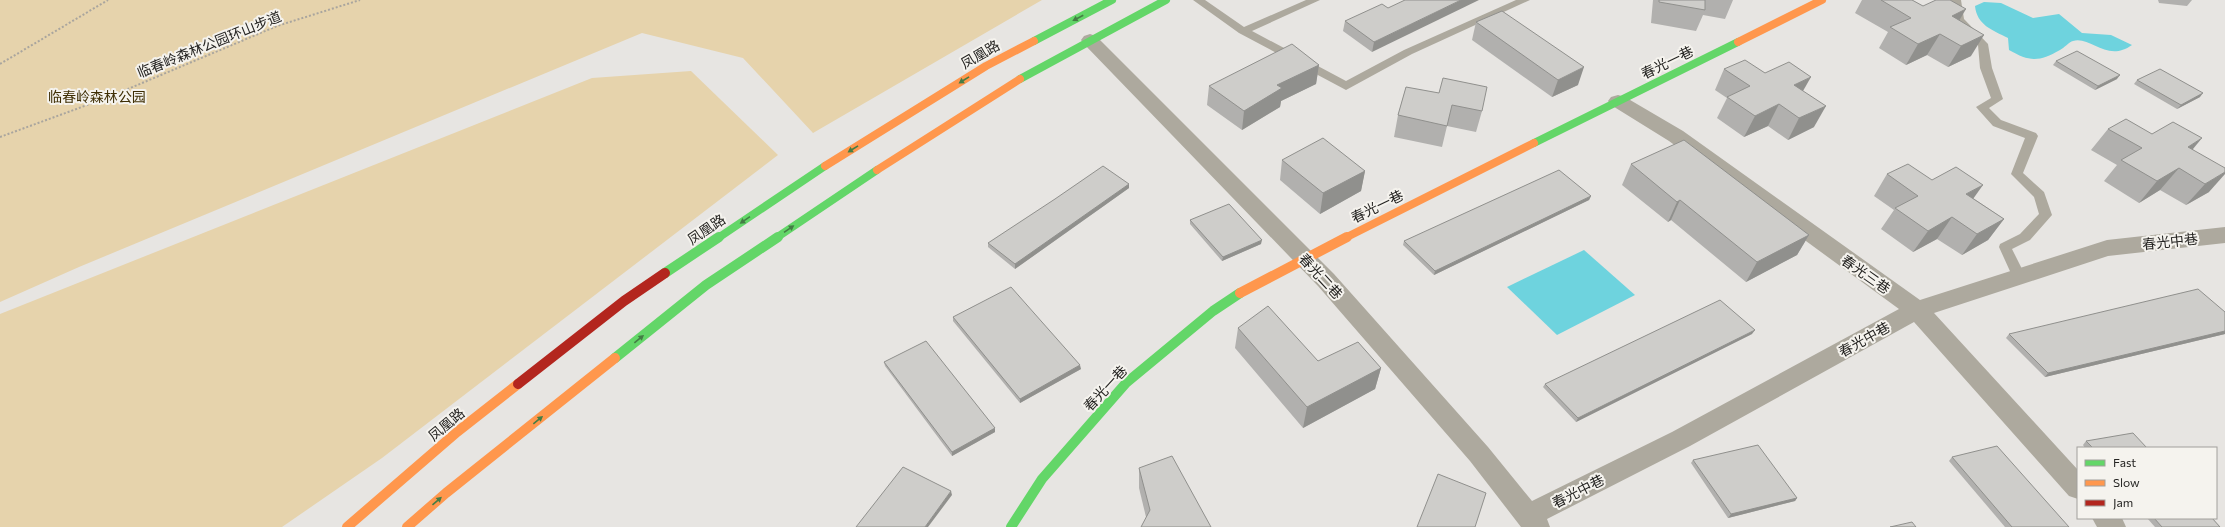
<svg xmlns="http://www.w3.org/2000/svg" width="2225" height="527" font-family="Commissioner,'Noto Sans SC',sans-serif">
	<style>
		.green { fill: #e6d3ac }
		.water { fill: #6ed3de }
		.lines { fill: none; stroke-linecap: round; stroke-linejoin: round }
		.path { stroke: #a9a59e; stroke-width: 2; stroke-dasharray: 2 2; stroke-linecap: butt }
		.lane { fill: #ada99e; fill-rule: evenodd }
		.street { fill: #ada99e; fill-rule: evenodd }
		.fast-far1 { stroke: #63d668; stroke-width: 8 }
		.fast { stroke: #63d668; stroke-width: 10 }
		.slow-far1 { stroke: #ff974d; stroke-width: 8 }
		.slow { stroke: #ff974d; stroke-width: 10 }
		.jam { stroke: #b3261e; stroke-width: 10 }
		.wall { fill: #b1b0ae }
		.shaded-wall { fill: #90908d }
		.building { fill: #cecdca; stroke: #90908d }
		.oneway { fill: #447d45 }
		.labels { text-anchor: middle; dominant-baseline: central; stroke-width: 4; stroke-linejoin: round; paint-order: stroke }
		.street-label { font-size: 14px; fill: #252422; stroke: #f5f3ee }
		.park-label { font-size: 14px; fill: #3f2f05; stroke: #f5f3ee }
	</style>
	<rect width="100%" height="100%" fill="#e7e5e2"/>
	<g class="green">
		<path d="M0,0H1042L813,133L743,58L642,33L79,267L0,302Z"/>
		<path d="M691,71L778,155L382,458L282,527H0V314L592,78Z"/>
	</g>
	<g class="water">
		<path d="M1984,2L2001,3L2033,18L2059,14L2082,33L2111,35L2132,45C2107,63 2091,36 2073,41C2069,42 2064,48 2060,50C2039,62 2030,62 2009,50L2008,38C1992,30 1977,25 1975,6Z"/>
		<path d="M1584,250L1635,295L1557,335L1507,287Z"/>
	</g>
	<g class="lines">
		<g class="path">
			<path d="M0,64L108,0"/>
			<path d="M0,137L109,97L277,26L360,0"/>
		</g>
		<g class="lane">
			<path d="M1193,0H1205L1244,27L1306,0H1320L1252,31L1346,81L1404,50L1516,0H1530L1412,54L1346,90L1239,33Z"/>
			<path d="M1951,0H1961L1964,19L1988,44L1992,68L2003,99L1989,108L2001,120L2036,133L2038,136L2023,173L2044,192L2052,215L2030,240L2012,249L2026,277L2024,280H2014L1999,247L2000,244L2020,234L2039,214L2034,197L2011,174L2025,138L1993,126L1976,107L1991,98L1980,68L1978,45L1954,20Z"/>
		</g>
		<g class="street">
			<path d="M1090,34L1096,36L1334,274L1488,447L1532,501L1672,432L1899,309L1669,141L1611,105L1608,101L1611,97L1618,95L1625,97L1683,131L1920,300L2107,240L2225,227V243L2108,256L1934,313L2078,470V499L2069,496L1914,322L1690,446L1547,519L1550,527H1521L1470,461L1318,286L1084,44L1081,40L1084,36Z"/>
			<path d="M2092,518H2122L2126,527H2097Z"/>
		</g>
		<g class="fast-far1">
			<path d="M1034,41L1112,0"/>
			<path d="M1020,79L1166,0"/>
			<path d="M1534,143L1738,42"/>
			<path d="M718,238L825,166"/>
			<path d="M776,238L877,170"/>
		</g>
		<g class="fast">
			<path d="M665,273L719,237"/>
			<path d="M615,358L706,285L778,237"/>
			<path d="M1011,527L1042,479L1126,383L1213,311L1240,293"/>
		</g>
		<g class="slow-far1">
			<path d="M1738,42L1822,0"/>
			<path d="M825,166L986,66L1034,41"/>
			<path d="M877,170L1020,79"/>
			<path d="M1345,238L1534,143"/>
		</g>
		<g class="slow">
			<path d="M1240,293L1347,237"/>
			<path d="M347,527L457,432L518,384"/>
			<path d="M407,527L446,493L615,358"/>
		</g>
		<path class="jam" d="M518,384L624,301L665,273"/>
	</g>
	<g class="wall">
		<path d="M1653,0H1733L1725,19L1703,15L1696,31L1651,23Z"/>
		<path d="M1862,0H1912L1923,6L1959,21L1971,56L1948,67L1927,55L1906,65L1879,48L1888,32L1855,13Z"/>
		<path d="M2158,0H2192L2187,6L2159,3Z"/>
		<path d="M1388,8L1372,52L1343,31L1345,21Z"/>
		<path d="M1476,22L1578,85L1552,97L1472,40Z"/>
		<path d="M2056,61L2117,79L2095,90L2053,65Z"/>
		<path d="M1319,65L1316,84L1281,101L1280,107L1242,130L1207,105L1209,86Z"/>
		<path d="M1724,69L1765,73L1803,91L1814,127L1788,140L1768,126L1744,137L1717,118L1727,98L1715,90Z"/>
		<path d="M2137,80L2200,97L2177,109L2134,84Z"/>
		<path d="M1406,87L1482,111L1476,132L1447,126L1442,147L1394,137L1398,115Z"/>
		<path d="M2108,129L2152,134L2193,149L2209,192L2186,205L2160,190L2139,203L2104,181L2117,165L2091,150Z"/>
		<path d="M1282,160L1365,171L1361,191L1320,214L1280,180Z"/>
		<path d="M1631,164L1809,235L1797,255L1746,282L1671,220L1668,222L1622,185Z"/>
		<path d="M1887,174L1932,180L1973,198L2004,219L1988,240L1962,255L1937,239L1913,252L1881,229L1894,210L1874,196Z"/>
		<path d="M1129,184V188L1015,269L988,247V243Z"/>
		<path d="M1591,196L1589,200L1434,275L1403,245L1404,241Z"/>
		<path d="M1190,220L1261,244L1222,261L1190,224Z"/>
		<path d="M2225,312V334L2045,377L2006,338L2009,334Z"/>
		<path d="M953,317L1081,369L1020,403L953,321Z"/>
		<path d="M1238,328L1318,361L1381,368L1375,389L1303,428L1235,348Z"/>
		<path d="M1752,334L1576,422L1543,387L1545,384Z"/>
		<path d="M884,362L995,432L952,456L885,366Z"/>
		<path d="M2086,441L2147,448H2085L2083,445Z"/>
		<path d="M1952,457L2069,527H2005L1949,461Z"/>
		<path d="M1693,460L1797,498L1795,501L1728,518L1691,463Z"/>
		<path d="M1139,468L1211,527L1146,517L1139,488Z"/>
		<path d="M2147,518H2212L2220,527H2155Z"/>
	</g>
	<g class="shaded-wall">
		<path d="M1461,0H1479L1372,52L1374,42Z"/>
		<path d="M1966,9L1953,31L1952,16Z"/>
		<path d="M1940,34L1927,55L1906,65L1918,44Z"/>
		<path d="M1984,35L1971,56L1948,67L1961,46Z"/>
		<path d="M1319,65L1316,84L1281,101L1280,107L1242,130L1244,111L1277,85Z"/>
		<path d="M1584,67L1578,85L1552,97L1558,80Z"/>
		<path d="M2120,75L2117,79L2095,90L2098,86Z"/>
		<path d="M1811,77L1799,98L1794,85Z"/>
		<path d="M2203,93L2200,97L2177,109L2181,105Z"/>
		<path d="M1779,104L1768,126L1744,137L1755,116Z"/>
		<path d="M1826,106L1814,127L1788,140L1799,118Z"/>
		<path d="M2202,138L2184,160L2188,147Z"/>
		<path d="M2179,168L2160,190L2139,203L2157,181Z"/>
		<path d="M1365,171L1361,191L1320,214L1323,193Z"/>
		<path d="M2225,172V174L2209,192L2186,205L2205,184Z"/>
		<path d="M1129,184V188L1015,269V264Z"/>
		<path d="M1983,185L1968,206L1966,194Z"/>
		<path d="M1591,196L1589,200L1434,275L1435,271Z"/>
		<path d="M1680,200L1671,220L1668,222L1677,202Z"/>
		<path d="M1952,217L1937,239L1913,252L1928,231Z"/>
		<path d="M2004,219L1988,240L1962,255L1977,234Z"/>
		<path d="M1809,235L1797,255L1746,282L1757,262Z"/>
		<path d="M1262,240L1261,244L1222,261L1223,257Z"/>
		<path d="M1755,330L1752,334L1576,422L1578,418Z"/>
		<path d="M2225,331V334L2045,377L2048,373Z"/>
		<path d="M1080,365L1081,369L1020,403V399Z"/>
		<path d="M1381,368L1375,389L1303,428L1307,407Z"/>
		<path d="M995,428V432L952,456V452Z"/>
		<path d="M951,491L952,495L928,527H925Z"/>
		<path d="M1797,498L1795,501L1728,518L1731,514Z"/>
	</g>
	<g class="building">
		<path d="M1405,0H1461L1374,42L1345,21L1382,4L1388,8Z"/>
		<path d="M1659,0H1705V10L1659,2Z"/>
		<path d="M1881,0H1912L1923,6L1936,0H1950L1966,9L1952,16L1984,35L1961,46L1940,34L1918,44L1890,27L1911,18Z"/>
		<path d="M1502,11L1584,67L1558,80L1476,22Z"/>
		<path d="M1292,44L1319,65L1277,85L1282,88L1244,111L1209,86Z"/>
		<path d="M2077,51L2120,75L2098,86L2056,61Z"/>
		<path d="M1745,60L1765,73L1789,62L1811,77L1794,85L1826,106L1799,118L1779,104L1755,116L1727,97L1750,86L1724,69Z"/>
		<path d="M2160,69L2203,93L2181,105L2137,80Z"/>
		<path d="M1443,78L1487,87L1482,111L1452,105L1447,126L1398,115L1406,87L1439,93Z"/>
		<path d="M2126,119L2152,134L2173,122L2202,138L2188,147L2225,168V172L2205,184L2179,168L2157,181L2121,160L2142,148L2108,129Z"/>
		<path d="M1323,138L1365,171L1323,193L1282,160Z"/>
		<path d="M1684,140L1809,235L1757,262L1680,200L1677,202L1631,164Z"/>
		<path d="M1908,164L1932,180L1956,167L1983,185L1966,194L2004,219L1977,234L1952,217L1928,231L1895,208L1918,196L1887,174Z"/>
		<path d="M1103,166L1129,184L1015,264L988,243L1055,199Z"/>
		<path d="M1559,170L1591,196L1435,271L1404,241Z"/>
		<path d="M1229,204L1262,240L1223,257L1190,220Z"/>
		<path d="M1011,287L1080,365L1020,399L953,317Z"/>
		<path d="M2198,289L2225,312V331L2048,373L2009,334Z"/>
		<path d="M1720,300L1755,330L1578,418L1545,384Z"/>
		<path d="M1268,306L1318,361L1358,342L1381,368L1307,407L1238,328Z"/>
		<path d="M926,341L995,428L952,452L884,362Z"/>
		<path d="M2133,433L2147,448H2093L2086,441Z"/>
		<path d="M1758,445L1797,498L1731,514L1693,460Z"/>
		<path d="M1997,446L2069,527H2012L1952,457Z"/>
		<path d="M1172,456L1211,527H1141L1150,510L1139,468Z"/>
		<path d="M903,467L951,491L925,527H856Z"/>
		<path d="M1438,474L1486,493L1475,527H1417Z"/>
		<path d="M2154,518H2212L2220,527H2162Z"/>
		<path d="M1912,522L1916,527H1890Z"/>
	</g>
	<defs><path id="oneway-solid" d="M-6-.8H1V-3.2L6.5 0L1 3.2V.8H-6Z"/></defs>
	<g class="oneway">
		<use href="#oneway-solid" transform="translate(1078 18) rotate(152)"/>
		<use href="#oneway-solid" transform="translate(964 80) rotate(148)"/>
		<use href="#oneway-solid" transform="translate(853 149) rotate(148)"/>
		<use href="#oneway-solid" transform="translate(745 220) rotate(146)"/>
		<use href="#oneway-solid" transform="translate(789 229) rotate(-34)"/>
		<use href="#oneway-solid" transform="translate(639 339) rotate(-39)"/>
		<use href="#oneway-solid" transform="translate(538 420) rotate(-39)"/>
		<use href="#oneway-solid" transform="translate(437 501) rotate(-41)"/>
	</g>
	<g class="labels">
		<g class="street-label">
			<text transform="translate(209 44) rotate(-22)">临春岭森林公园环山步道</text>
			<text transform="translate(980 54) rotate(-30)">凤凰路</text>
			<text transform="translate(1667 62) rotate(-26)">春光一巷</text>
			<text transform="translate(1377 206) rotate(-26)">春光一巷</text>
			<text transform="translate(706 229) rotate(-34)">凤凰路</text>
			<text transform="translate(2170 241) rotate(-6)">春光中巷</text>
			<text transform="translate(1866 274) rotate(35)">春光三巷</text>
			<text transform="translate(1321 276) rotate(47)">春光二巷</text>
			<text transform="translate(1864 339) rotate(-29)">春光中巷</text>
			<text transform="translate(1105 388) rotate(-47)">春光一巷</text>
			<text transform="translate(446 424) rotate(-40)">凤凰路</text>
			<text transform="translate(1578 491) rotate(-27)">春光中巷</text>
		</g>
		<g class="park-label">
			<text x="97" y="96">临春岭森林公园</text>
		</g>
	</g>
	<rect x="2077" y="447" width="140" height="72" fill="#f5f3ee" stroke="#a2a09c"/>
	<rect x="2085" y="460" width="20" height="6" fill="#63d668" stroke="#a2a09c"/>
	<text x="2113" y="467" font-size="12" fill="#252422">Fast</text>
	<rect x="2085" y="480" width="20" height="6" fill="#ff974d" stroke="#a2a09c"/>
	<text x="2113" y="487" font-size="12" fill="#252422">Slow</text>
	<rect x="2085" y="500" width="20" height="6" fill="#b3261e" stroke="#a2a09c"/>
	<text x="2113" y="507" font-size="12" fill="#252422">Jam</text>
</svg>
